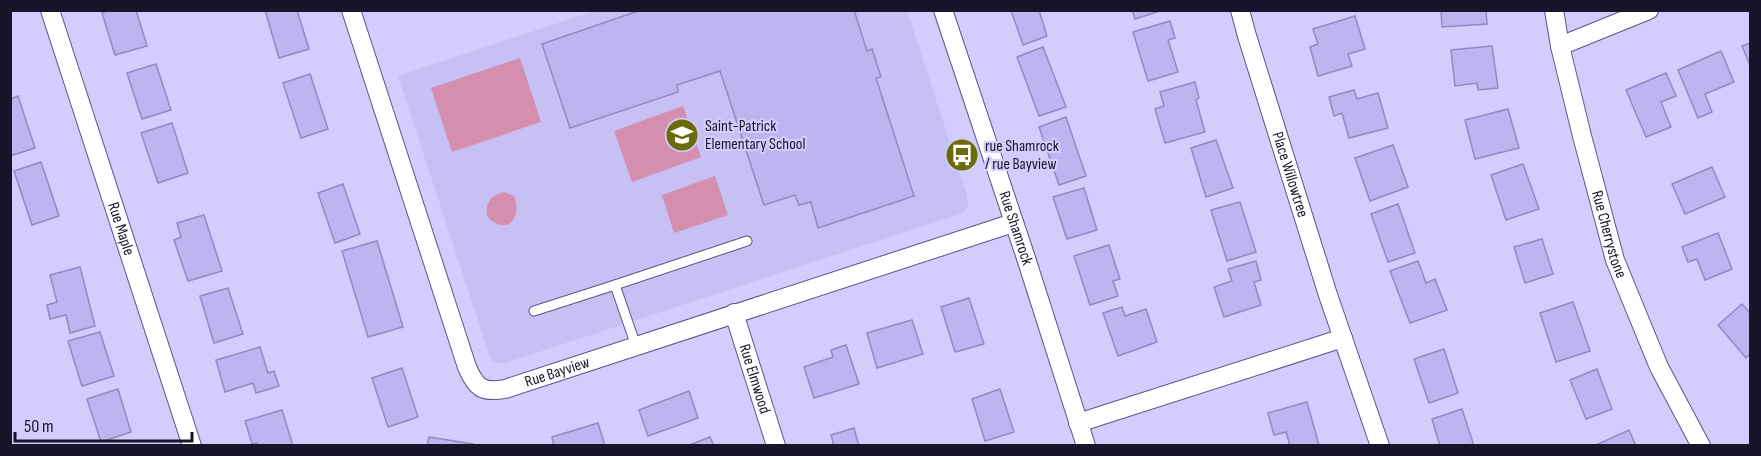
<svg xmlns="http://www.w3.org/2000/svg" width="1761" height="456" font-family="'Sofia Sans Condensed',sans-serif">
	<style>
		.built { fill: #c6c0f5 }
		.green { fill: #d48faf }
		.building { fill: #bcb5f0; stroke: #918ac2; stroke-width: 1.5 }
		.lines { fill: none; stroke-linecap: round; stroke-linejoin: round }
		.service-casing { stroke: #5b5487; stroke-width: 11 }
		.minor-casing { stroke: #5b5487; stroke-width: 20 }
		.service { stroke: #fff; stroke-width: 9 }
		.minor { stroke: #fff; stroke-width: 18 }
		.labels { text-anchor: middle; dominant-baseline: central; stroke-width: 4.5; stroke-linejoin: round; paint-order: stroke }
		.poi-label { font-size: 16px; fill: #18152a; stroke: #d2cdfd; text-anchor: start }
		.street-label { font-size: 16px; fill: #18152a; stroke: #d2cdfd }
	</style>
	<rect width="100%" height="100%" fill="#d2cdfd"/>
	<path class="built" d="M594,11H907L967,195L968,205L966,210L960,214L505,363H495L491,360L398,76Z"/>
	<g class="green">
		<path d="M520,58L541,122L452,152L431,88Z"/>
		<path d="M683,106L701,157L632,182L614,131Z"/>
		<path d="M715,176L728,215L674,233L662,195Z"/>
		<path d="M504,192L514,196C523,219 505,237 487,216C485,203 491,195 504,192Z"/>
	</g>
	<g class="building">
		<path d="M109,10H136L147,46L115,55L102,13Z"/>
		<path d="M265,10H297L309,49L279,58Z"/>
		<path d="M641,10H854L867,51L872,49L881,77L876,78L914,196L818,228L811,202L799,205L795,195L764,205L720,71L677,85L678,92L570,128L542,44Z"/>
		<path d="M1011,10H1039L1047,36L1023,45Z"/>
		<path d="M1132,10H1163L1135,19Z"/>
		<path d="M1441,10H1486L1487,24L1442,27Z"/>
		<path d="M1355,16L1365,49L1348,54L1352,66L1318,76L1310,47L1318,44L1313,29Z"/>
		<path d="M1170,21L1175,38L1168,40L1178,72L1148,81L1133,32Z"/>
		<path d="M1750,43V65L1742,46Z"/>
		<path d="M1492,46L1498,88L1478,90L1477,83L1455,86L1451,50Z"/>
		<path d="M1043,47L1066,107L1039,116L1017,57Z"/>
		<path d="M1721,51L1734,82L1705,94L1712,112L1698,118L1678,70Z"/>
		<path d="M156,64L171,110L142,119L127,73Z"/>
		<path d="M1666,73L1676,96L1661,102L1671,127L1646,137L1626,90Z"/>
		<path d="M310,74L328,129L301,138L283,83Z"/>
		<path d="M1195,82L1199,98L1196,100L1205,132L1165,143L1155,109L1164,106L1160,92Z"/>
		<path d="M1354,90L1357,99L1378,93L1388,128L1349,138L1342,113L1334,116L1329,97Z"/>
		<path d="M18,96L35,148L10,156V99Z"/>
		<path d="M1508,109L1519,148L1475,159L1465,120Z"/>
		<path d="M1066,117L1086,176L1059,185L1039,127Z"/>
		<path d="M172,123L188,173L158,183L141,133Z"/>
		<path d="M1216,140L1233,188L1206,197L1191,148Z"/>
		<path d="M1393,145L1408,187L1370,201L1355,158Z"/>
		<path d="M41,162L59,216L32,225L14,171Z"/>
		<path d="M1523,164L1539,209L1506,220L1491,175Z"/>
		<path d="M1712,167L1725,197L1685,214L1672,184Z"/>
		<path d="M343,184L360,234L335,243L318,193Z"/>
		<path d="M1084,188L1097,230L1067,239L1053,197Z"/>
		<path d="M1240,202L1256,252L1227,261L1211,210Z"/>
		<path d="M1398,204L1415,253L1388,262L1371,214Z"/>
		<path d="M204,215L222,271L188,281L174,240L181,237L177,223Z"/>
		<path d="M1718,233L1732,269L1705,280L1697,259L1688,262L1682,247Z"/>
		<path d="M1542,239L1553,274L1525,283L1514,247Z"/>
		<path d="M377,241L403,327L368,337L342,251Z"/>
		<path d="M1109,245L1120,279L1113,281L1118,296L1090,305L1074,256Z"/>
		<path d="M1256,261L1261,280L1254,282L1261,305L1224,317L1214,287L1232,281L1228,269Z"/>
		<path d="M1418,261L1426,283L1435,279L1447,310L1410,323L1390,271Z"/>
		<path d="M80,267L95,326L70,333L66,315L50,319L47,305L57,302L50,275Z"/>
		<path d="M228,288L243,334L214,343L200,296Z"/>
		<path d="M969,298L984,344L955,352L941,307Z"/>
		<path d="M1573,302L1590,351L1556,362L1540,313Z"/>
		<path d="M1742,304L1750,313V354L1746,358L1718,325Z"/>
		<path d="M1122,307L1125,316L1146,309L1157,342L1118,356L1103,313Z"/>
		<path d="M912,320L923,354L877,368L867,333Z"/>
		<path d="M100,332L114,376L82,386L68,341Z"/>
		<path d="M846,345L859,384L814,398L804,367L833,357L831,350Z"/>
		<path d="M260,347L268,373L274,371L279,386L256,393L253,383L225,392L216,360Z"/>
		<path d="M1444,349L1458,393L1429,403L1414,359Z"/>
		<path d="M402,368L418,417L388,427L372,378Z"/>
		<path d="M1597,369L1612,409L1586,419L1570,380Z"/>
		<path d="M118,389L131,432L101,442L87,399Z"/>
		<path d="M1000,389L1014,432L985,441L972,399Z"/>
		<path d="M689,391L698,418L648,436L639,410Z"/>
		<path d="M1307,402L1319,445L1290,446L1286,432L1274,435L1268,413Z"/>
		<path d="M1462,409L1474,446H1440L1432,419Z"/>
		<path d="M282,410L293,446H258L257,443L252,444L245,421Z"/>
		<path d="M598,423L605,446H554L552,437Z"/>
		<path d="M854,428L859,446H834L831,435Z"/>
		<path d="M1629,430L1636,446H1599L1598,444Z"/>
		<path d="M429,437L473,444V446H427Z"/>
		<path d="M710,437L714,446H687Z"/>
	</g>
	<g class="lines">
		<defs>
			<g id="service">
				<path d="M534,311L615,285"/>
				<path d="M636,346L615,285L747,241"/>
			</g>
			<g id="minor">
				<path id="s1" d="M50,10L192,446"/>
				<path id="s2" d="M351,10L467,367C476,388 482,393 505,389L1013,223"/>
				<path id="s3" d="M943,10L1025,255L1086,446"/>
				<path id="s4" d="M1240,10L1247,36L1328,295L1380,446"/>
				<path id="s5" d="M1554,10L1560,46L1582,136L1615,260L1659,367L1701,446"/>
				<path d="M1560,46L1649,10"/>
				<path id="s6" d="M734,313L776,446"/>
				<path d="M1078,423L1343,338"/>
			</g>
		</defs>
		<use href="#service" class="service-casing"/>
		<use href="#minor" class="minor-casing"/>
		<use href="#service" class="service"/>
		<use href="#minor" class="minor"/>
	</g>
	<defs>
		<symbol id="school-disc" viewBox="-11 -11 22 22"><circle r="9.5" fill="#6b6b0a" stroke="#d2cdfd"/><path d="M0-5L7-2L0 1L-7-2ZM-4 1L0 2.5L4 1V4Q0 6-4 4Z" fill="#fff"/></symbol>
		<symbol id="bus-disc" viewBox="-11 -11 22 22"><circle r="9.5" fill="#6b6b0a" stroke="#d2cdfd"/><path d="M-5-6H5V4H4V6H2V4H-2V6H-4V4H-5ZM-3.5-4V0h7V-4ZM-3.5 1.2v1.5H-2V1.2ZM2 1.2v1.5H3.5V1.2Z" fill="#fff"/></symbol>
	</defs>
	<g fill-rule="evenodd">
		<use href="#school-disc" x="663" y="116" width="38" height="38"/>
		<use href="#bus-disc" x="943" y="136" width="38" height="38"/>
	</g>
	<g class="labels">
		<g class="poi-label">
			<text x="705" y="126">Saint-Patrick<tspan x="705" dy="18">Elementary School</tspan></text>
			<text x="985" y="146">rue Shamrock<tspan x="985" dy="18">/ rue Bayview</tspan></text>
		</g>
		<g class="street-label">
			<text stroke="none"><textPath href="#s4" startOffset="172">Place Willowtree</textPath></text>
			<text stroke="none"><textPath href="#s1" startOffset="230">Rue Maple</textPath></text>
			<text stroke="none"><textPath href="#s3" startOffset="230">Rue Shamrock</textPath></text>
			<text stroke="none"><textPath href="#s5" startOffset="231">Rue Cherrystone</textPath></text>
			<text stroke="none"><textPath href="#s2" startOffset="480">Rue Bayview</textPath></text>
			<text stroke="none"><textPath href="#s6" startOffset="69">Rue Elmwood</textPath></text>
		</g>
	</g>
	<rect width="1761" height="456" fill="none" stroke="#18152a" stroke-width="24"/>
	<path d="M15 432v9h177v-9" fill="none" stroke="#18152a" stroke-width="3"/>
	<text x="24" y="432" font-size="18" fill="#18152a" stroke="#d2cdfd" stroke-width="4.5" paint-order="stroke">50 m</text>
</svg>
